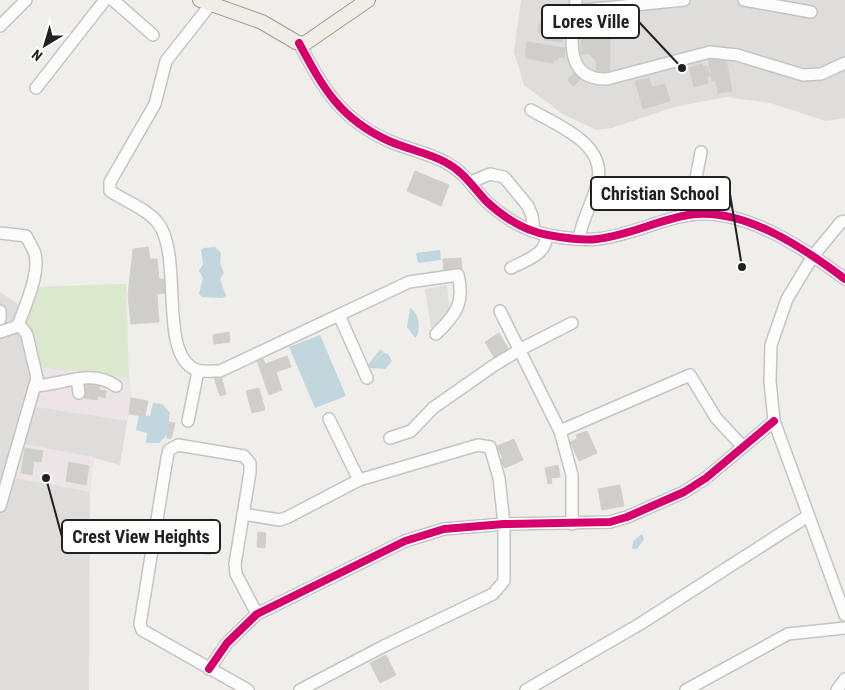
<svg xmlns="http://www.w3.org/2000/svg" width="845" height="690" font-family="'Roboto Condensed',sans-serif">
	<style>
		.residential { fill: #dedddb }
		.industrial { fill: #ece4e7 }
		.grass { fill: #dae8cd }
		.parking { fill: #dfdfdd }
		.water { fill: #c2d6dd }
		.building { fill: #d0cecb; stroke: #d2d0cc }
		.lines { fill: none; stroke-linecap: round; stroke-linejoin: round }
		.minor-casing { stroke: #c5c4c2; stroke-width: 14 }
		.major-casing { stroke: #a39d89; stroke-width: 16 }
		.minor { stroke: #fdfcfc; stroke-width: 11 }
		.major { stroke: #f0ede7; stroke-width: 14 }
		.cycleway-casing { stroke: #fff; stroke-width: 11 }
		.cycleway { stroke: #d6006c; stroke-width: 8 }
		.leader { fill: none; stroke: #212121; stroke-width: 2 }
		.callout-dot { fill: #212121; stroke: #fff; stroke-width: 2 }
		.callout { fill: #fff; stroke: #212121; stroke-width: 2 }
		.callout-label { font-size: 18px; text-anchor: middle; font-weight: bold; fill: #212121 }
	</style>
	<rect width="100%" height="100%" fill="#efeeea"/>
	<g class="residential">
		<path d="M521,0H845V118L826,121L770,103L726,97L674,107L612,128L597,130L564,115L524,85L514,52Z"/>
		<path d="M0,292L18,304L16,322L26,323L31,332L41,367L129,378L131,398L120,465L94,458L90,492L89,690H0Z"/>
	</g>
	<g class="industrial">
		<path d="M41,367L129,378L131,398L128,421L36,407L42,386Z"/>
		<path d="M24,444L94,457L90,492L14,478Z"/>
	</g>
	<path class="grass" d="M126,284L129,378L41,367L31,332L26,323L35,287Z"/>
	<path class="parking" d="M447,285L450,314L439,325L431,328L425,289Z"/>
	<g class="water">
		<path d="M215,247L221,253L220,264L224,273L220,279L226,296L222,298L202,297L199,294L203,278L199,271L203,264L201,250L204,248Z"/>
		<path d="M440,250L441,260L418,263L416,253Z"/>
		<path d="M410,308C419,312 422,331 415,338L407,327Z"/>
		<path d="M320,335L346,396L315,408L289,347Z"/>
		<path d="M380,349L384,352L373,361L384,353L388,354L392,361L385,369L370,368L368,365Z"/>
		<path d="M153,403L162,404L170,413L167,435L159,443H146L147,433L136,430L139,415L150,416Z"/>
		<path d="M642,534L644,539L637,549H632L633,541Z"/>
	</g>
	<g class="building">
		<path d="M547,23L564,26L562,42L545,40L546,33L538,32L539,24Z"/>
		<path d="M581,37H610V73H596V61L589,54H581Z"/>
		<path d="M527,42L565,48L564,58L558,57V60H553V63L525,58Z"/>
		<path d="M714,58L715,61L726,59L732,91L718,93L715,80L712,81L708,59Z"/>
		<path d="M702,64L703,67L707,66L710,76L707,77L708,83L694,87L689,68Z"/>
		<path d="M574,73L581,78L574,86L567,80Z"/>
		<path d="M649,78L652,87L665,84L670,101L643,109L635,81Z"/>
		<path d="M415,171L449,185L441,206L407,191Z"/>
		<path d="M148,247L150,259H157L159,279H165L166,293L157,294L159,322L131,324L128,295L133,249Z"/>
		<path d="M461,258L462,270L444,272L443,259Z"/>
		<path d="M229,332L230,342L214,344L213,335Z"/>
		<path d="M499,333L509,350L495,359L485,342Z"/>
		<path d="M287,356L291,367L276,372L282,390L269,395L257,361L263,359L265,364Z"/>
		<path d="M221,376L226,394L220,396L214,378Z"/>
		<path d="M86,383L100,386L99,390L106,391L105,398L98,396L97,400L84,398Z"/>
		<path d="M259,388L265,410L252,413L246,391Z"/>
		<path d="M131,398L148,401L145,416L129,414Z"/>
		<path d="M169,422L175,423L171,439L167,438Z"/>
		<path d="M587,431L597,453L579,461L570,442L577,439L576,435Z"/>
		<path d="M514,439L523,460L505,468L500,460L503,459L497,446Z"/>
		<path d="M25,448L43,451L41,462L34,461L32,475L21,473Z"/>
		<path d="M69,462L89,466L86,485L66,481Z"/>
		<path d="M558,465L560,477L551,478L552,483L548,484L545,468Z"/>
		<path d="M620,485L624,506L602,510L598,489Z"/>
		<path d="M258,532L266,533L265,548L257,547Z"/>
		<path d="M203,545L212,548L210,555L201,553Z"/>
		<path d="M386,655L396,675L380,683L370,663Z"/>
	</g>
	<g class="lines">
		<defs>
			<g id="minor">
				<path d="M113,0L153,35"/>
				<path d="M576,0C573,30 560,80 607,79L710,52L737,55L803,75L821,74L845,63"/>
				<path d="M744,0L811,12"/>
				<path d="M210,5L166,61L155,104L110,182V191C125,201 147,209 158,223C184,257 157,356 197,370C203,372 213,371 220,371L409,282L458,275C465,303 455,316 436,334"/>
				<path d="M575,11L684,0"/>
				<path d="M0,26L26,0"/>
				<path d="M299,43C323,88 340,119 389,141C407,149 428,153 445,162C463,171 473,187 486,201C503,217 525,231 548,235C564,238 581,241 597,239C628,236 658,220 688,215C742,206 804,248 845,279"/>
				<path d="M36,88L105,0"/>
				<path d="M531,110C557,125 605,143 598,180C594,201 582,218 579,239"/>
				<path d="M471,182L490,174L504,177L528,206L532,216L534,230"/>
				<path d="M689,215L701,152"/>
				<path d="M845,221L841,222L813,256L787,299L771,345L770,381L774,421L845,615"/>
				<path d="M0,233L26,236C29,242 33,248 35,254C40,275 25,305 18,326"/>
				<path d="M511,268C526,260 548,254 546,235"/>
				<path d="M0,311V319"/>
				<path d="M500,311L560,431L572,475V524"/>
				<path d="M339,315L367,378"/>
				<path d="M0,332L18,326"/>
				<path d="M77,379L79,393"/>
				<path d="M35,386C62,385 91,368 116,386"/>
				<path d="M329,419L359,480"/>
				<path d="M188,421L198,371"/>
				<path d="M560,431L690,375L716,418L743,447"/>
				<path d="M390,438L411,431L433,408L493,366L521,349L572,323"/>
				<path d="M0,506L37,378L27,335L23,329L18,326"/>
				<path d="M243,514L280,520L288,517L359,480L478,445L490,447L499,478L504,524V581L493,594L384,646L300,690"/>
				<path d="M209,669L227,643L257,614L405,541L444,529L504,524L610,522L627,517L684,492L706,478L774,421"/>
				<path d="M248,690L142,630L140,624L167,458L169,450L178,445L244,456L250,463V472L235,564L236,574L257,614"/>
				<path d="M526,690L640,624L808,516"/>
				<path d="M686,690L788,634L845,628"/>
				<path d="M837,690L845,679"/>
			</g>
			<path id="major" d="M200,0L262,22L296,42L304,44L368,0"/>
		</defs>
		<use href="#minor" class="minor-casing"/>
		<use href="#major" class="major-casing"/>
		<use href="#minor" class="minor"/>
		<use href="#major" class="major"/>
		<defs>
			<g id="cycleway">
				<path d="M299,43C323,88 340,119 389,141C407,149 428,153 445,162C463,171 473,187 486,201C503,217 525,231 548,235C564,238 581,241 597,239C628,236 658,220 688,215C742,206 804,248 845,279"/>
				<path d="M209,669L227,643L257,614L405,541L444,529L504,524L610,522L627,517L684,492L706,478L774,421"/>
			</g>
		</defs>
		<use href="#cycleway" class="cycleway-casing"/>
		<use href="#cycleway" class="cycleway"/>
	</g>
	<path class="leader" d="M682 68L639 22M742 267L730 194M46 478L62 537"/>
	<g class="callout-dot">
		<circle cx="682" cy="68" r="5"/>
		<circle cx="742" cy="267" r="5"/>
		<circle cx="46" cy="478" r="5"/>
	</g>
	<g class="callout">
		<rect x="542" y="5" width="97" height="33" rx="5"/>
		<rect x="591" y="177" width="139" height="33" rx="5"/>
		<rect x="62" y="520" width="158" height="33" rx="5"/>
	</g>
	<g class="callout-label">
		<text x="591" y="28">Lores Ville</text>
		<text x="660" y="200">Christian School</text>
		<text x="141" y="543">Crest View Heights</text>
	</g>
	<g transform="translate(45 45) rotate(218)" stroke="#ffffff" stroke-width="4" paint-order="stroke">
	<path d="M0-4L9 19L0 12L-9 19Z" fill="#212121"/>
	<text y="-8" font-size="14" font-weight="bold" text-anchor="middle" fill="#212121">N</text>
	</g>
</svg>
